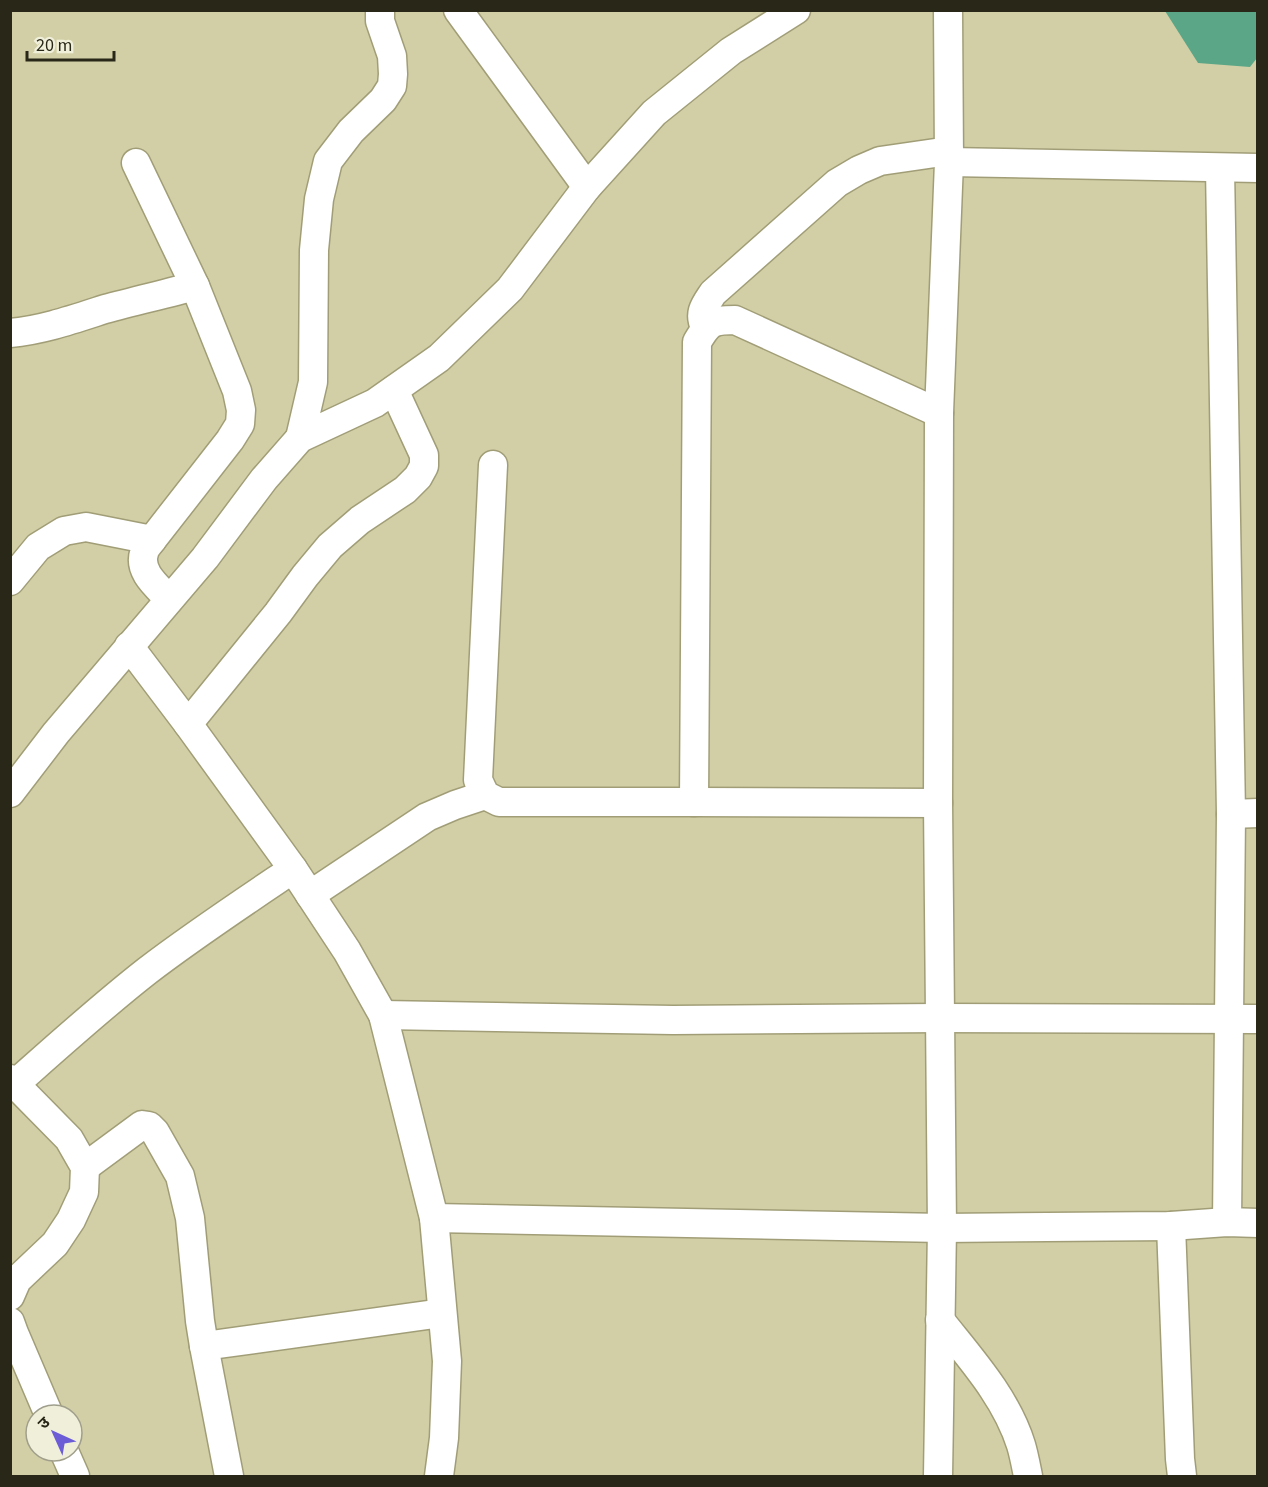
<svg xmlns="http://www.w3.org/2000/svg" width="1268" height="1487" font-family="'Source Sans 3','Noto Sans Devanagari',sans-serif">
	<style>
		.water { fill: #5ba686 }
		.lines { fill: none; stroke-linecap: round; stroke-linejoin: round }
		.minor-casing { stroke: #a19e77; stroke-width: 31 }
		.minor { stroke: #fff; stroke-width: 28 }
	</style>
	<rect width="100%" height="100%" fill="#d2cfa6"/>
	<path class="water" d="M1165,11H1257V58L1250,67L1198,63Z"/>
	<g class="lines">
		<defs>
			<g id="minor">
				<path d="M458,10L587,187"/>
				<path d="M949,162L1258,168"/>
				<path d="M136,163L195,286L237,391L241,410L240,424L230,440L152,540C149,544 145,548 144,553C138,572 158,587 169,599"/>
				<path d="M1220,168L1231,814L1227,1222"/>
				<path d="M705,327C698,313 705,305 713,293L837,183L859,170L880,161L949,151"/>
				<path d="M10,333C43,330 74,319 105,309C135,301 165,294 195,286"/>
				<path d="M300,438L313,382L314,250L319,199L328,161L351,131L383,100L392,86L393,74L392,56L380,21V10"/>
				<path d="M493,465L478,780L485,795L499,802H694L938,803"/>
				<path d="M10,581L38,547L64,531L86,527L152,540"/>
				<path d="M129,646L188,724L293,869L347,951L383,1015L434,1218L447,1361L444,1438L439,1476"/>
				<path d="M188,724L278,613L305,576L330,546L360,520L405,490L418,477L424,466V455L394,390"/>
				<path d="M10,793L56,733L205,558L264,479L300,438L375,403L439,358L510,289L587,187L654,113L731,51L796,10"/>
				<path d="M694,802L697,342C709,322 712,320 735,320L939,413"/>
				<path d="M1231,814L1258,813"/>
				<path d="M310,895L427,817L455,805L485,795"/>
				<path d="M383,1015L673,1020L940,1018L1258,1019"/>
				<path d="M10,1079L69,1139L85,1167L84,1192L71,1220L55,1244L17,1280L10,1296"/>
				<path d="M15,1084C59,1045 101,1007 147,971C194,935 244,902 293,869"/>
				<path d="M85,1167L142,1125L149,1126L155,1132L180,1176L190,1218L200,1321L204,1346L229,1476"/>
				<path d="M434,1218L942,1228L1171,1226L1227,1222L1258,1223"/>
				<path d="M1171,1226L1180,1459L1182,1476"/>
				<path d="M940,1320C970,1358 1006,1397 1021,1445C1024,1455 1026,1466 1028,1476"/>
				<path d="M10,1322L14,1333L49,1415"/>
				<path d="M204,1346L442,1313"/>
				<path d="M64,1451L75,1476"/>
				<path d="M938,1476L942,1228L938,803L939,413L949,162L948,10"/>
			</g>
		</defs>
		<use href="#minor" class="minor-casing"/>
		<use href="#minor" class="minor"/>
	</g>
	<rect width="1268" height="1487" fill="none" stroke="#292818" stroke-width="24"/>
	<g transform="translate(54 1433) rotate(315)"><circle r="28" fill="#f0efda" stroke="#a09f8c" stroke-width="1.5"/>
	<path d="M0-4.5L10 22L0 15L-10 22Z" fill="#6c5dd7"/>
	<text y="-9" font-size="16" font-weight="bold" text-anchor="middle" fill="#292818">उ</text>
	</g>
	<path d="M27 51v9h87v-9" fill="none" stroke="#292818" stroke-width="3"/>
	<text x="36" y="51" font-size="18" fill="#292818" stroke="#f0efda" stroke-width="4.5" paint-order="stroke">20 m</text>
</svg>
